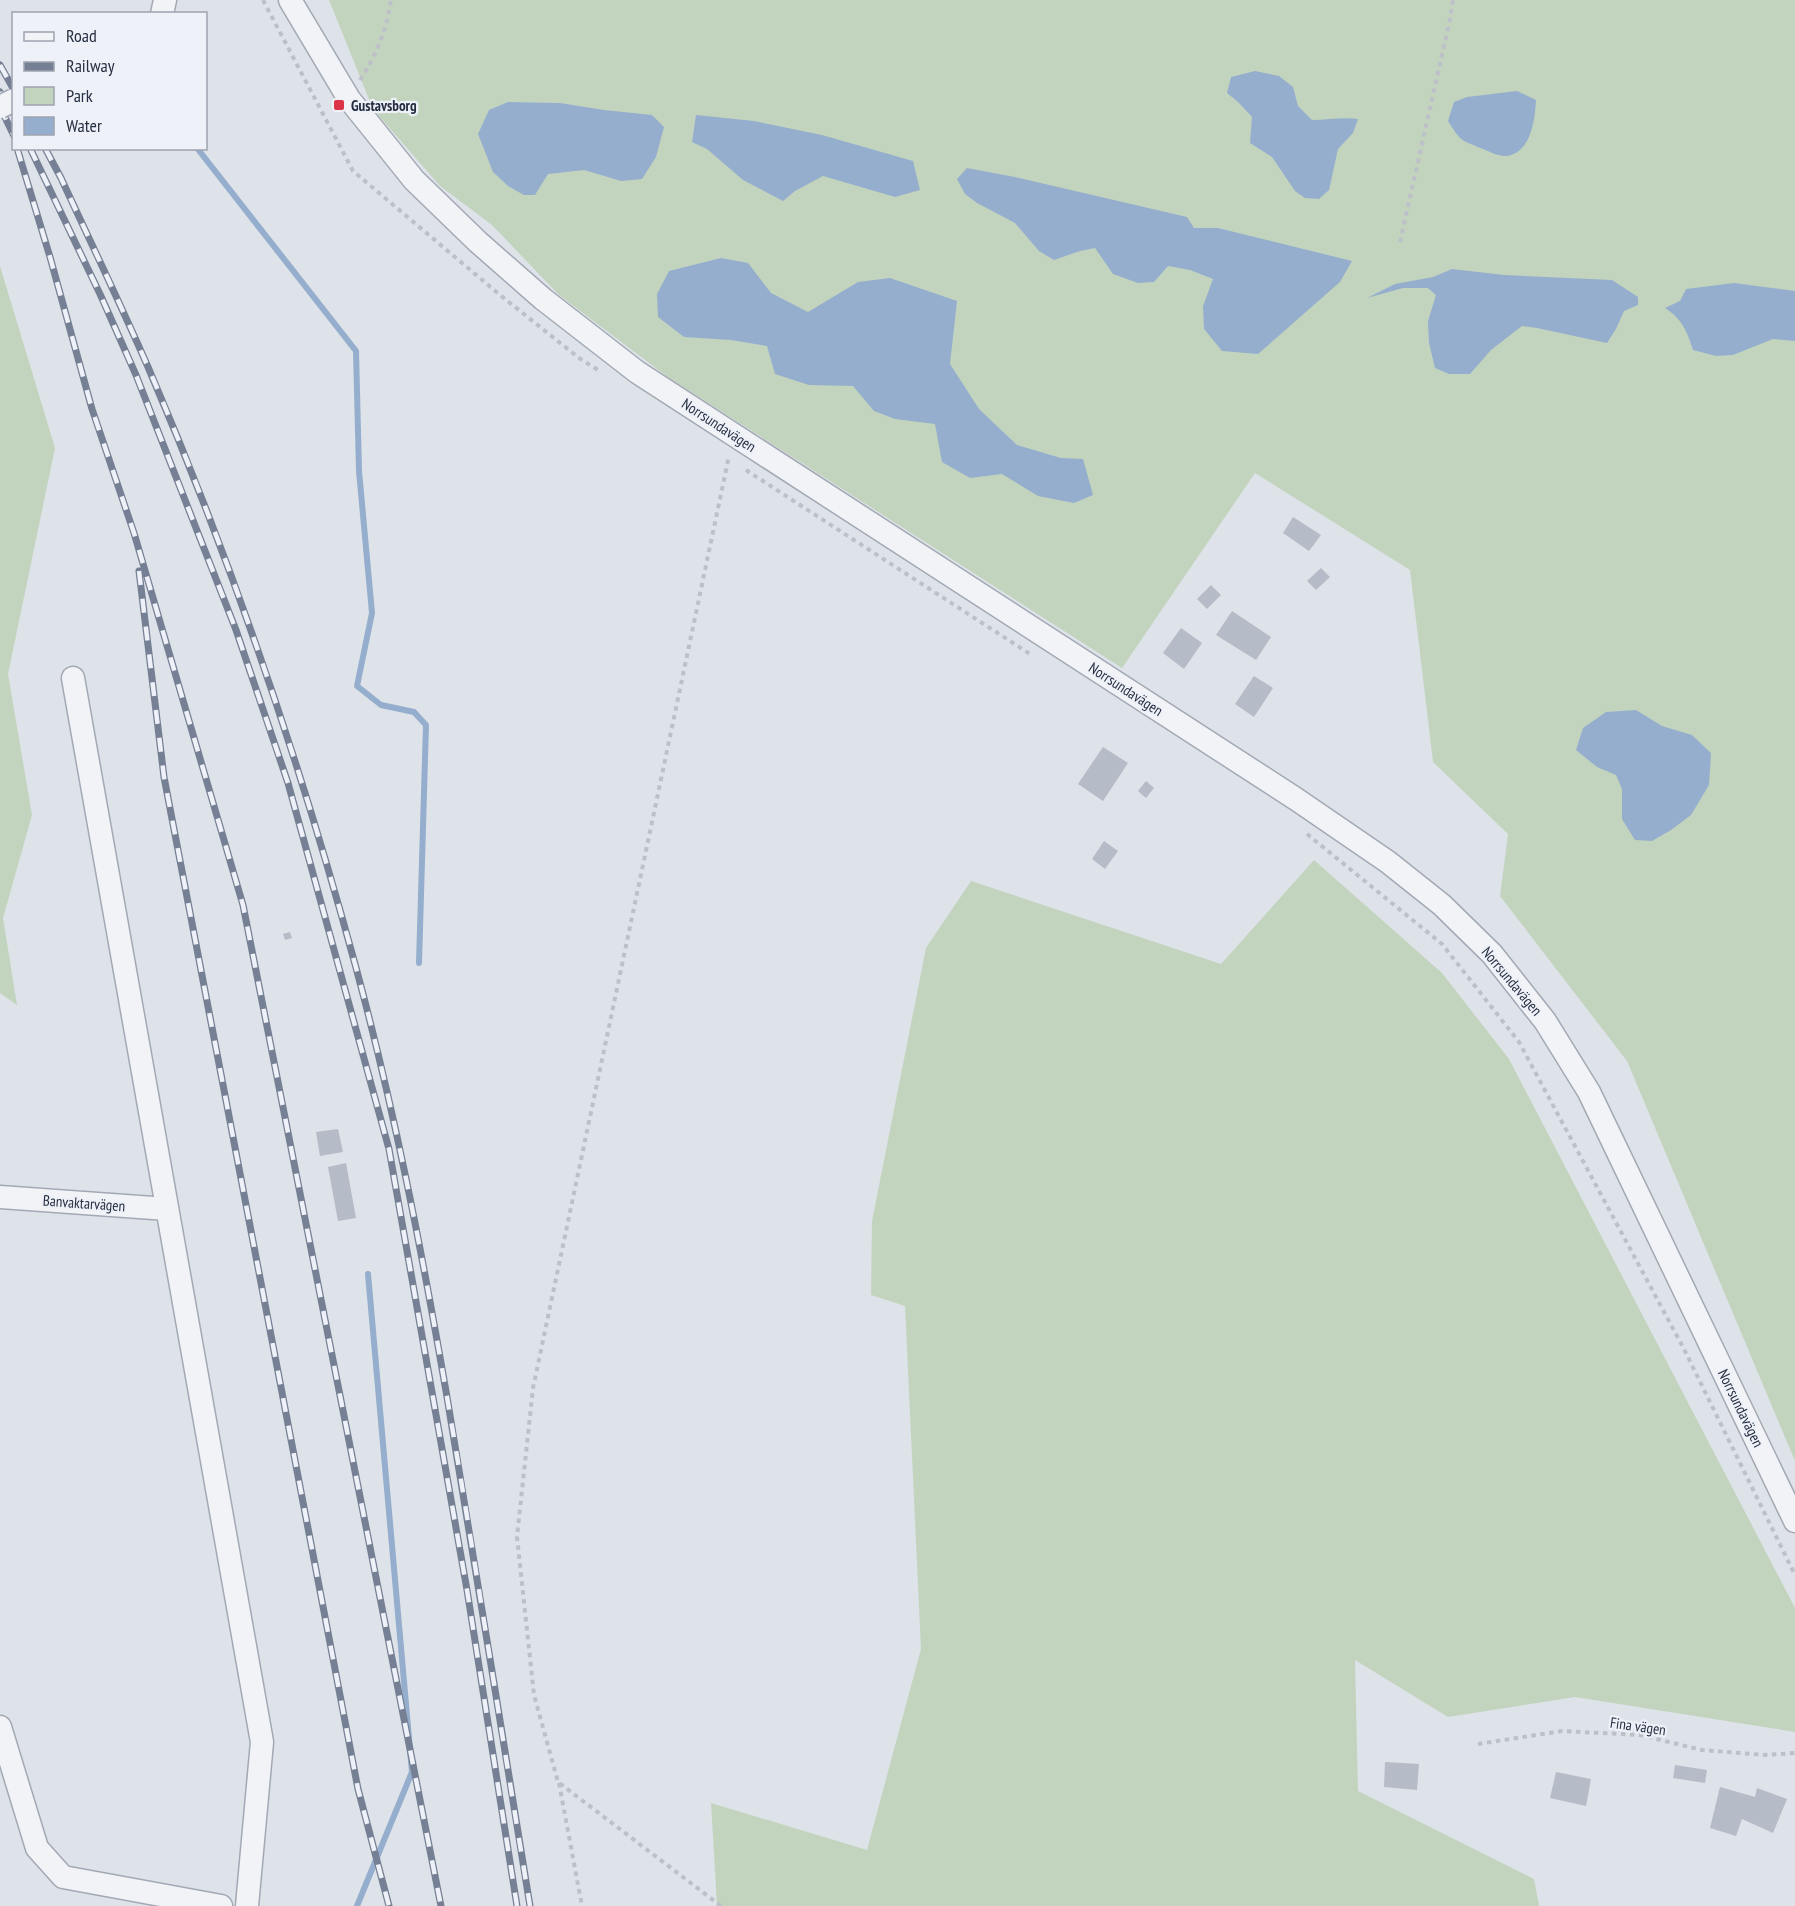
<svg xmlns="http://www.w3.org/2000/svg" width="1795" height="1906" font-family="'PT Sans Narrow',sans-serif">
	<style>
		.green { fill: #c3d4be }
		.water { fill: #95aecd }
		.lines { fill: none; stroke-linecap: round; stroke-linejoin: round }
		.stream { stroke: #95aecd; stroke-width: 6 }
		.building { fill: #b5bbc7 }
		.minor-casing { stroke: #a3a9b4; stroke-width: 25 }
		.path { stroke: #bcc0c8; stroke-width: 4; stroke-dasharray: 4.5 4.5; stroke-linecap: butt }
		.minor { stroke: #f1f3f7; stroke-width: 22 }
		.rail-casing { stroke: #768094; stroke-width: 7 }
		.rail { stroke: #eef1f7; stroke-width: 4.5; stroke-dasharray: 14; stroke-linecap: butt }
		.minor-bridge-casing { stroke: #a3a9b4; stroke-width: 25; stroke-linecap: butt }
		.minor-bridge { stroke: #f1f3f7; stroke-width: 22 }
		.poi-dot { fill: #dc3547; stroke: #eef1f7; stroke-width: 2 }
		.labels { text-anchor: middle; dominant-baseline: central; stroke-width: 4.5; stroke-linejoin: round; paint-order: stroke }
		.poi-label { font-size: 15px; font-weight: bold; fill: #262f42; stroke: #eef1f7; text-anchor: start }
		.street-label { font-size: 15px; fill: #262f42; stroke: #eef1f7 }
	</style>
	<rect width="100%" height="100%" fill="#dee2e9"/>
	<g class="green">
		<path d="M329,0H1795V1461L1627,1061L1500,896L1508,834L1433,762L1410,570L1255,473L1122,668L669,378L559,295L492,225L440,186L373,109Z"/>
		<path d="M0,266L55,448L8,674L32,815L3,918L17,1005L0,993Z"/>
		<path d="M1314,860L1442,973L1509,1059L1795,1608V1732L1575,1697L1448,1717L1355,1660L1358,1791L1534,1879L1539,1906H717L711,1803L867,1850L921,1649L905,1306L871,1295L872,1221L926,948L971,881L1221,964Z"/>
	</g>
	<g class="water">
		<path d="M1255,71L1279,76L1293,87L1298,106L1312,120C1328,120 1343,117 1358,119L1353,133L1338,149L1329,190L1319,199L1305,198L1295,191L1272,157L1250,143L1252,117L1238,102L1227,93L1231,77Z"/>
		<path d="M1517,91L1536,100C1535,120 1531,154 1505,156C1498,156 1490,152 1483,149C1461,140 1461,142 1448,121L1454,102L1467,97Z"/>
		<path d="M508,102L560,103L604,110L652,115L664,127L656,157L642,179L621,181L584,170L548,174L535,195H524L508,186L493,172L478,134L489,110Z"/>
		<path d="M696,115L754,121L822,135L913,161L920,190L895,197L823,176L795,191L783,201L743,180L707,149L692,142Z"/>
		<path d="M967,168L1015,177L1187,217L1194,228H1218L1352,261L1340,282L1258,354L1222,351L1204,329L1203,306L1213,279L1190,270L1168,266L1154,282L1138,283L1113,274L1095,248L1080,251L1054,260L1039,251L1015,223L977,203L965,194L957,179Z"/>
		<path d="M721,258L748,263L771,293L808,312L858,282L890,278L957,301L950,364L979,409L1017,445L1061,458L1083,459L1093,495L1074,503L1038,496L1002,474L970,478L942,462L935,424L895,419L874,411L853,386L809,385L775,374L767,346L731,340L684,337L658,317L657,294L669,271Z"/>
		<path d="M1452,269L1504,275L1612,280L1638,297V305L1624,311L1616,329L1607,343L1537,328L1522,326L1491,350L1470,374H1449L1435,368L1429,343L1428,321L1436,295L1428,288H1403L1367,298L1395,284L1433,277Z"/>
		<path d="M1734,283L1795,291V341L1773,339L1733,355L1716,356L1693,350C1687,331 1682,319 1665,308L1680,301L1686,289Z"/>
		<path d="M1636,710L1662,726L1692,735L1711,753L1709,785L1691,815L1671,830L1652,841L1635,840L1622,819V789L1616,775L1597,767L1576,750L1583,728L1606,712Z"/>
	</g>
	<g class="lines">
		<g class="stream">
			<path d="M197,148L356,351L359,471L372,613L357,686L381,705L414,712L426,725L419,963"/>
			<path d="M357,1906L412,1772L368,1274"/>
		</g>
	</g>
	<g class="building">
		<path d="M1293,517L1321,535L1309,551L1283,533Z"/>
		<path d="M1321,568L1330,577L1316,590L1307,581Z"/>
		<path d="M1211,585L1221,595L1207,609L1197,599Z"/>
		<path d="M1232,611L1271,637L1256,660L1216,635Z"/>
		<path d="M1181,628L1202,643L1184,669L1163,653Z"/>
		<path d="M1254,676L1273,688L1254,717L1235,704Z"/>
		<path d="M1103,747L1128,763L1103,801L1078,784Z"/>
		<path d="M1146,781L1154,788L1146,798L1138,791Z"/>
		<path d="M1104,841L1118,851L1105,869L1092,859Z"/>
		<path d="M290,932L292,938L285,940L283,934Z"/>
		<path d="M338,1129L343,1152L320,1156L316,1132Z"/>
		<path d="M346,1163L356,1218L338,1221L328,1167Z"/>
		<path d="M1385,1762L1419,1764L1417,1790L1384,1787Z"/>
		<path d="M1675,1765L1707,1770L1705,1783L1673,1778Z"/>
		<path d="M1556,1772L1591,1779L1586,1806L1550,1798Z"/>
		<path d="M1720,1787L1755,1797L1757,1788L1787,1799L1773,1833L1742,1819L1736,1836L1710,1828Z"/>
	</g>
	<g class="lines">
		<defs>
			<g id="minor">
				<path d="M290,0L349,99L414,180L478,242L543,299L637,372L1296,799L1388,862L1442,905L1492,954L1545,1021L1589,1092L1795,1521"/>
				<path d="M162,14L165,0"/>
				<path d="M73,678L262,1742L247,1906"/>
				<path d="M0,1197L167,1209"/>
				<path d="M0,1727L37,1848L63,1877L221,1906"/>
			</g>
		</defs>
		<use href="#minor" class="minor-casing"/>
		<g class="path">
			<path d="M263,0L353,171L500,295L579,358L598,370"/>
			<path d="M360,80C376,56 387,29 391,0"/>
			<path d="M1400,242L1450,19L1453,0"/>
			<path d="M746,470L1030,654"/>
			<path d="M1307,834L1442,944L1519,1042L1684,1349L1795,1575"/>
			<path d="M1478,1744L1562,1731L1640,1735L1702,1750L1765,1755L1795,1753"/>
			<path d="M559,1783L582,1906"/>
			<path d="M721,1906L558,1782L534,1695L517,1537L533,1388L729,456"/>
		</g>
		<use href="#minor" class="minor"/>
		<defs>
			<g id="rail">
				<path d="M0,65L14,90"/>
				<path d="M0,92L11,112"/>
				<path d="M0,107L14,136"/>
				<path d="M17,148L50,257L92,409L134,533L243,905L441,1906"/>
				<path d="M30,148L100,294L136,375L236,630L288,783L389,1149L467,1590L517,1906"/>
				<path d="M45,148L61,178C90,241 120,303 148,367C231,560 300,762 355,964C394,1107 422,1252 447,1397C476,1567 502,1736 530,1906"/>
				<path d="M139,571L164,777L358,1789L389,1906"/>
			</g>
		</defs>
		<use href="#rail" class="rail-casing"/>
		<use href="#rail" class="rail"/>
		<defs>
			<path id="minor-bridge" d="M0,107L14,100"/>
		</defs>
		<use href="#minor-bridge" class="minor-bridge-casing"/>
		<use href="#minor-bridge" class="minor-bridge"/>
	</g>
	<rect class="poi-dot" x="333" y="99" width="12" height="12" rx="3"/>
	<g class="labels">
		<g class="poi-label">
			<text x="351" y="105">Gustavsborg</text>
		</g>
		<g class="street-label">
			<text transform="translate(719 425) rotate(33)">Norrsundavägen</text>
			<text transform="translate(1126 689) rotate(33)">Norrsundavägen</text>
			<text transform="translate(1512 981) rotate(50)">Norrsundavägen</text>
			<text transform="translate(84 1203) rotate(4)">Banvaktarvägen</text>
			<text transform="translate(1741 1408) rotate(64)">Norrsundavägen</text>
			<text transform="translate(1638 1726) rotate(8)">Fina vägen</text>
		</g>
	</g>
	<rect x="12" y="12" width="195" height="138" fill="#eef1f7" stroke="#9ea3af" stroke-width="1.5"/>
	<rect x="24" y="32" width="30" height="9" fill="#f1f3f7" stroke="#9ea3af" stroke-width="1.5"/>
	<text x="66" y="42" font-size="18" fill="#262f42">Road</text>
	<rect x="24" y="62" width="30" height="9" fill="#768094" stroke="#9ea3af" stroke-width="1.5"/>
	<text x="66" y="72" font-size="18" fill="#262f42">Railway</text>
	<rect x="24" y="87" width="30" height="18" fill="#c3d4be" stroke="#9ea3af" stroke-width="1.5"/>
	<text x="66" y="102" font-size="18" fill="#262f42">Park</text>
	<rect x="24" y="117" width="30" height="18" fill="#95aecd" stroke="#9ea3af" stroke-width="1.5"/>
	<text x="66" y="132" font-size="18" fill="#262f42">Water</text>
</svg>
